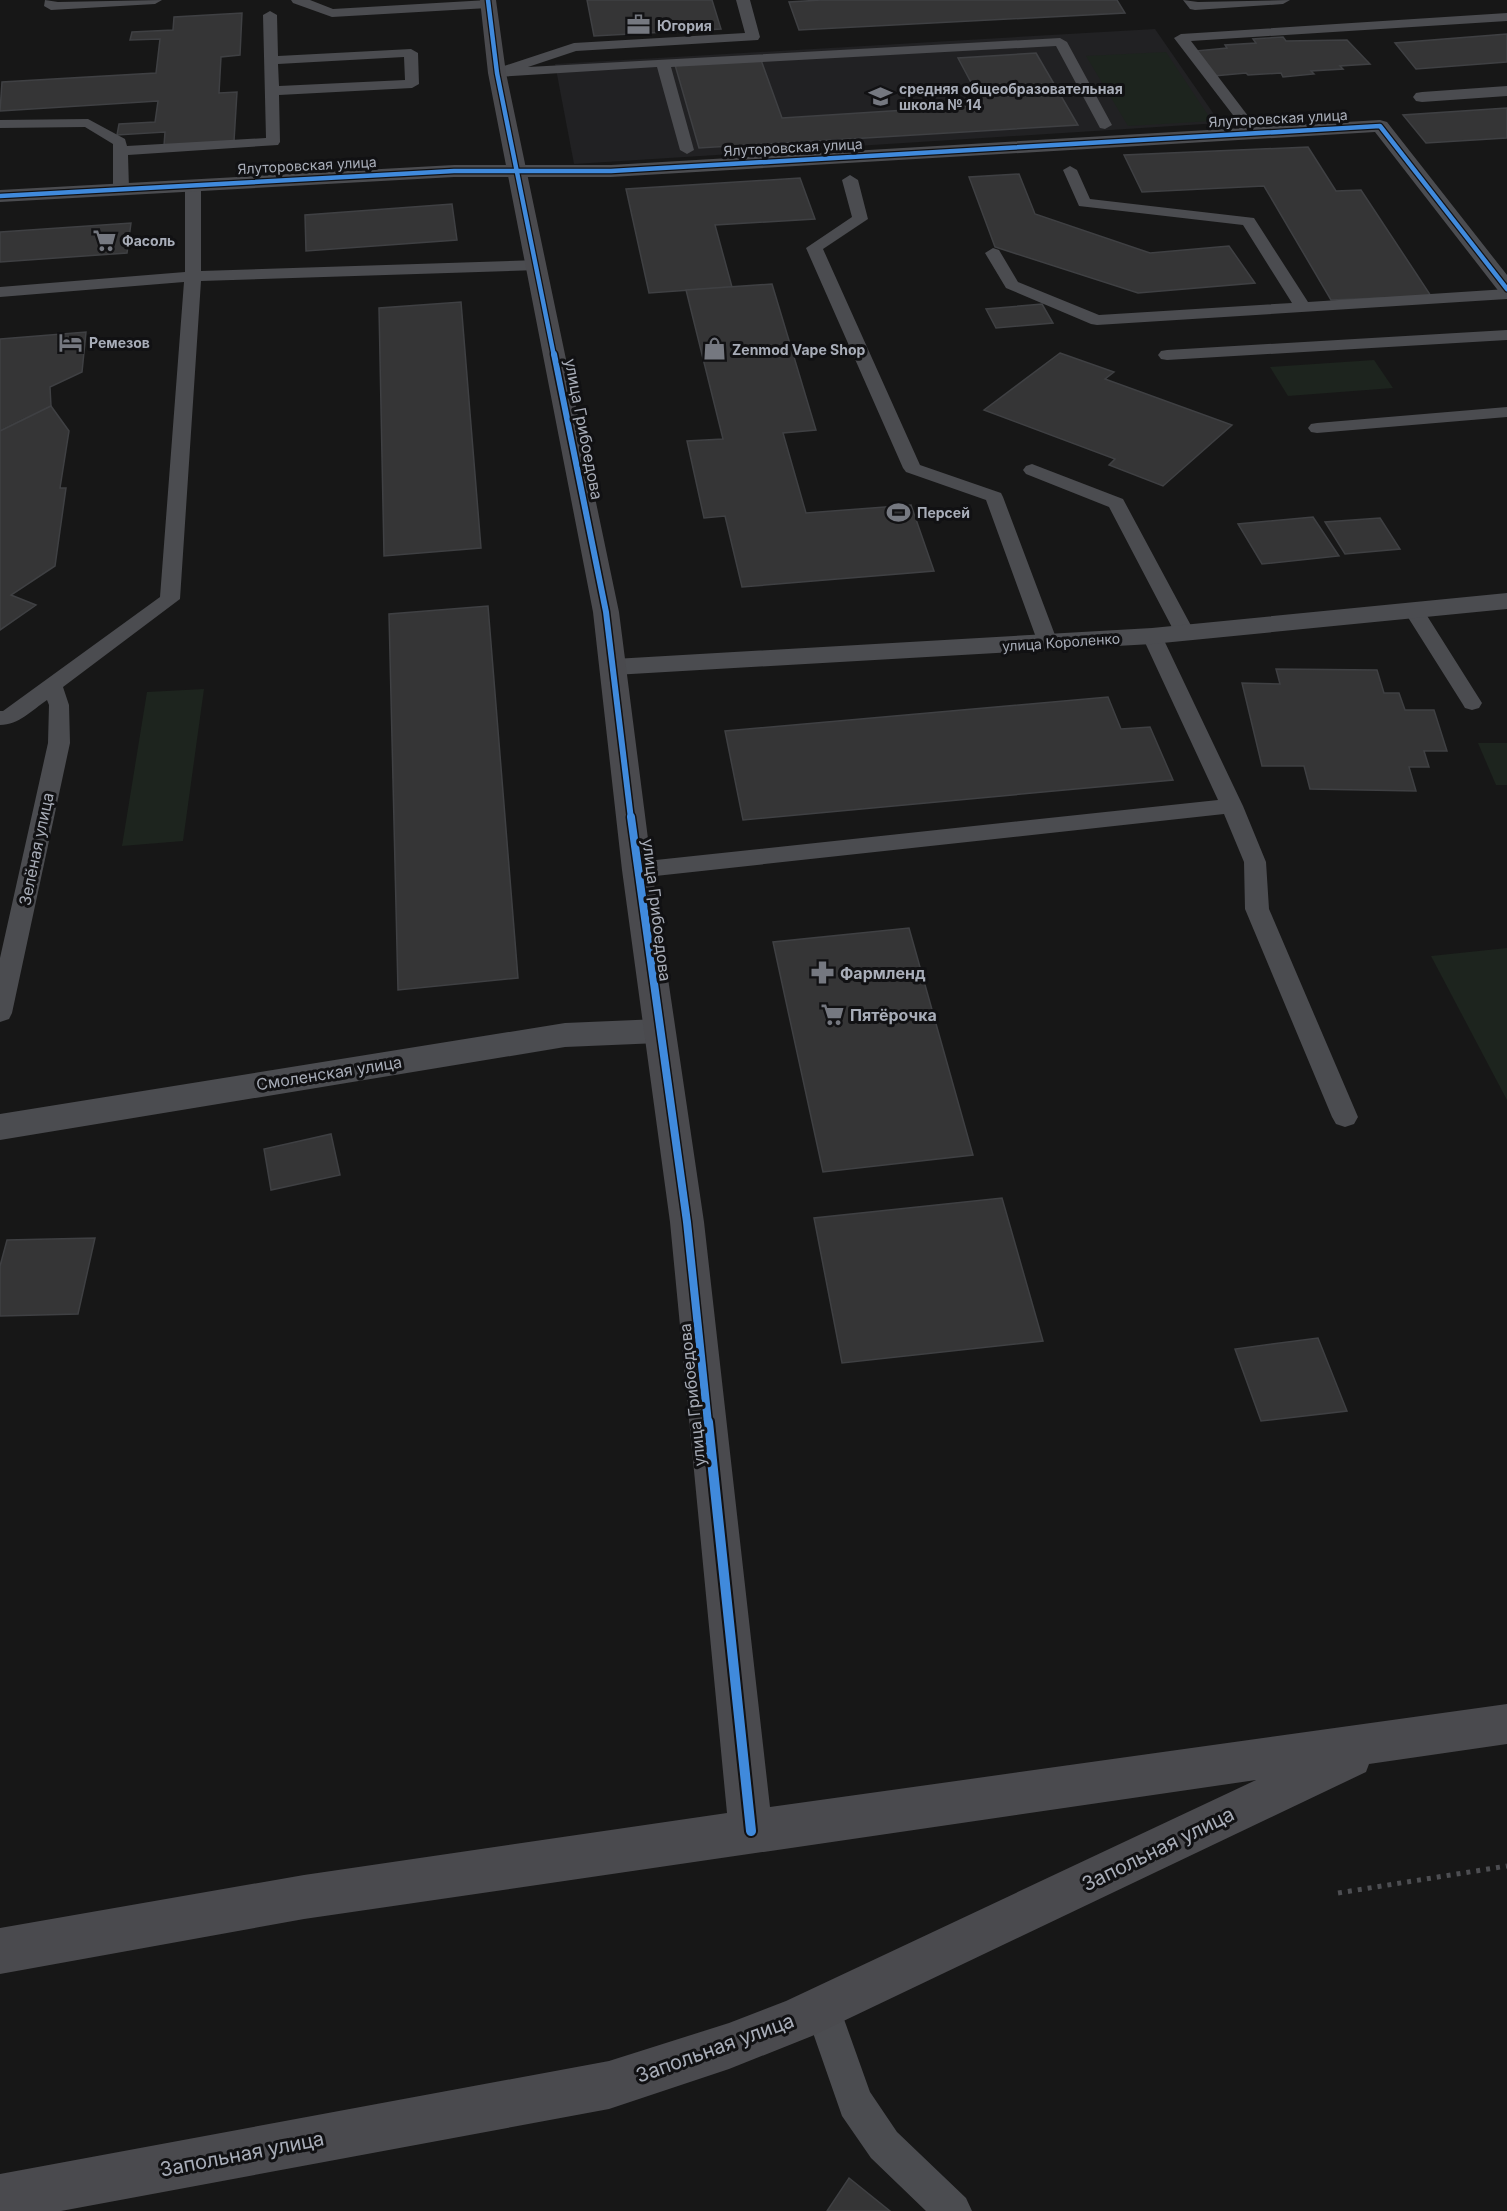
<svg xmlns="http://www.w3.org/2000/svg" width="1507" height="2211" font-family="Inter,sans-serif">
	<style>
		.built { fill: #212123 }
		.green { fill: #1d241e }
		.building { fill: #353536; stroke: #3f4043; stroke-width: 1.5 }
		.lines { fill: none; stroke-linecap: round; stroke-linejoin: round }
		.path { stroke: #4d4e52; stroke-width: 5; stroke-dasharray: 4 6; stroke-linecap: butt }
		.lane { fill: #4b4c50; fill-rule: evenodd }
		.street { fill: #4b4c50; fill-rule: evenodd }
		.secondary { fill: #4a4a4e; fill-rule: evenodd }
		.cycleway-far3-casing { stroke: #111113; stroke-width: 7 }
		.cycleway-far2-casing { stroke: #111113; stroke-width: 9 }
		.cycleway-far1-casing { stroke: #111113; stroke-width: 11 }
		.cycleway-casing { stroke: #111113; stroke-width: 14 }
		.cycleway-far3 { stroke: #408adc; stroke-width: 4.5 }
		.cycleway-far2 { stroke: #408adc; stroke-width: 6 }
		.cycleway-far1 { stroke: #408adc; stroke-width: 8 }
		.cycleway { stroke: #408adc; stroke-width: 10 }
		.labels { text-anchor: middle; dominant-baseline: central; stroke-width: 6; stroke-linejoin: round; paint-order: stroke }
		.far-poi-label { font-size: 14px; font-weight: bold; fill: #a8adb8; stroke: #111113; text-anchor: start }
		.far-street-label { font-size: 14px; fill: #a8adb8; stroke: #111113 }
		.street-label { font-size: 16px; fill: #a8adb8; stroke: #111113 }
		.poi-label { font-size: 16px; font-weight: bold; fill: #a8adb8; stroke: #111113; text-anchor: start }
		.near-street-label { font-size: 20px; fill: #a8adb8; stroke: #111113 }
	</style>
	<rect width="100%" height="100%" fill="#171717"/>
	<path class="built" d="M1155,29L1220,123L574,164L555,64Z"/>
	<g class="green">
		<path d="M1166,52L1212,121L1128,126L1086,56Z"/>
		<path d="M1374,360L1393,388L1288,396L1270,367Z"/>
		<path d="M204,689L183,841L122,846L147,692Z"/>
		<path d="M1478,743H1507V785H1496Z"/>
		<path d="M1507,948V1100L1431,956Z"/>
	</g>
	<g class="building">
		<path d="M587,0H712L721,29L594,36Z"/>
		<path d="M821,0H1117L1125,13L799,30L789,2Z"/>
		<path d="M242,13L240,55L221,57L219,93L237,92L234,141L164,146L165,132L117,135L119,124L155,122L158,101L0,111L2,82L156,73L160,39L130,40L132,32L173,30L174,17Z"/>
		<path d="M1507,34V62L1416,69L1395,43Z"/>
		<path d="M1283,37L1286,41L1347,40L1370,64L1340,66L1343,69L1311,71L1314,74L1283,77L1281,73L1248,75L1246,73L1214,76L1195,51L1227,48L1225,45L1256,43L1253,39Z"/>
		<path d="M1036,53L1078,125L699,148L675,65L761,60L782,118L983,105L958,58Z"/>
		<path d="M1507,108V138L1426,143L1403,115Z"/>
		<path d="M1308,147L1336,191L1361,190L1431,296L1331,300L1264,186L1142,192L1124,155Z"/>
		<path d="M1019,174L1035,214L1150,253L1229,246L1255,283L1138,293L995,247L969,177Z"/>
		<path d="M800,178L815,219L715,225L732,287L649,293L626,189Z"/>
		<path d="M452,204L457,240L306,251L305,215Z"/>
		<path d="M131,223L127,253L0,262V232Z"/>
		<path d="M772,284L816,430L783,433L806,513L911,505L934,571L742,587L725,516L704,518L687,441L723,439L686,290Z"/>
		<path d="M461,302L481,548L384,556L379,308Z"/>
		<path d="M1042,304L1053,323L996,328L986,309Z"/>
		<path d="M86,332L82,372L50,387L51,406L0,431V339Z"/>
		<path d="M1060,353L1114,372L1105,379L1232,425L1163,486L1109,465L1115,459L984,410Z"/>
		<path d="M51,406L69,431L60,488H66L55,566L11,595L36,605L0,630V431Z"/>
		<path d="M1313,517L1339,556L1262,564L1238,524Z"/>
		<path d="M1380,518L1400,549L1345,554L1325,522Z"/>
		<path d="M488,606L518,978L398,990L389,614Z"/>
		<path d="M1276,669L1377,670L1384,693H1399L1405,710H1434L1447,751H1424L1429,767H1409L1416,791L1310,789L1304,766H1262L1242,683L1280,684Z"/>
		<path d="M1108,697L1121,729L1150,727L1173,780L743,820L725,731Z"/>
		<path d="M909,928L973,1155L823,1172L773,942Z"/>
		<path d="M331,1134L340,1175L271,1190L264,1149Z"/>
		<path d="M1002,1198L1043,1341L842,1363L814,1218Z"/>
		<path d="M95,1238L78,1314L0,1316V1266L7,1240Z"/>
		<path d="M1318,1338L1347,1411L1261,1421L1235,1349Z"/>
		<path d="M849,2178L890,2211H827Z"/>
	</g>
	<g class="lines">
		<path class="path" d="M1338,1893L1507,1866"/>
		<g class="lane">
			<path d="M45,0L58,2L162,0L155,4L51,10L44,6Z"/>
			<path d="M291,0H310L333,9L488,0L495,4L488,8L332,17L293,3Z"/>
			<path d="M736,0H750L760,37L758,40L576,51L528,67L1060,38L1067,42L1112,125L1105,129L1100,128L1056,46L671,67L694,150L687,154L680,150L657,67L497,77L490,73L492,70L574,43L745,33Z"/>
			<path d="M1183,0L1198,2L1290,0L1283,4L1195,10L1190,9Z"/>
			<path d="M270,11L277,15L278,56L411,49L418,53L419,84L412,88L279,95L280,142L278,145L128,155L129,189L121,194L113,189V144L85,127L0,128V120L88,119L125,139L127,146L266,138L263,15ZM404,57L405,80L279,86L278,64Z"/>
			<path d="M1507,13V21L1191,41L1261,133L1254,137L1249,136L1174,38L1181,34Z"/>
			<path d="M1070,166L1077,170L1090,199L1254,218L1308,302L1507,289V299L1097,325L1091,324L1006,288L985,253L993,248L999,250L1018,282L1099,315L1292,303L1243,225L1079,206L1063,170Z"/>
			<path d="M850,175L858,180L868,219L823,249L920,465L1001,493L1003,497L1058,643L1055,647H1041L1038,643L986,500L906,472L903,468L806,248L852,217L842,180Z"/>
			<path d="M193,180L201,185V271L538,260L546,265L538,270L201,281L180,599L63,687L69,705L70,743L12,1013L9,1019L0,1022V958L48,743L49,705L47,700C32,710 19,725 0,725V711H3L160,597L184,282L0,297V287L185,272V185Z"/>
			<path d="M1507,330V340L1167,360L1161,359L1158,355L1161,351L1167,350Z"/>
			<path d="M1507,407V417L1317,433L1311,432L1308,428L1311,424L1317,423Z"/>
			<path d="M1032,464L1123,499L1195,633L1192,637H1178L1175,633L1109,507L1026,474L1023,470L1026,466Z"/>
			<path d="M1414,605L1421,607L1424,611L1482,703L1479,708L1472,710L1465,708L1462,703L1404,611L1407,607Z"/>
			<path d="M1152,630L1159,632L1162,636L1243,806L1266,862L1269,909L1358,1117L1354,1124L1345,1127L1336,1124L1332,1117L1245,909L1244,862L1224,814L637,878L629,875L626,870L629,865L637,862L1218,800L1142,636L1145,632Z"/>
			<path d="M822,1989L835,1994L870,2092L897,2132L966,2198L972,2211H926L871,2158L842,2116L804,2007L809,1994Z"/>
		</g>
		<g class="street">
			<path d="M1507,86V96L1422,102L1416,101L1413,97L1416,93L1422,92Z"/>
			<path d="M1380,120L1387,122L1507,275V295L1500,293L1375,132L611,177H454L0,202V190L454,165H611Z"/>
			<path d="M1507,593V609L1152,644L614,675L605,673L601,667L605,661L614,659L1152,628Z"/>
			<path d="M659,1019L670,1023L675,1031L670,1039L659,1043L565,1047L0,1140V1114L565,1023Z"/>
		</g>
		<path class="secondary" d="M480,0H496L506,73L619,612L652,870L704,1222L770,1807L1507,1704V1744L1369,1764L1366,1772L812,2036L729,2069L609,2109L61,2211H0V2174L609,2061L729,2023L786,2001L1256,1780L304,1919L0,1974V1928L304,1875L727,1813L670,1222L622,870L593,612L488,73Z"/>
		<defs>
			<g id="cycleway-far3">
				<path d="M488,0L497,73L554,356"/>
				<path d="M0,196L454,171H611L1380,126L1507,289"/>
			</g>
			<path id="cycleway-far2" d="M554,354L606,612L631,819"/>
			<path id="cycleway-far1" d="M631,817L687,1222L708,1423"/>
			<path id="cycleway" d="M708,1422L751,1831"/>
		</defs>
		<use href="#cycleway-far3" class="cycleway-far3-casing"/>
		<use href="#cycleway-far2" class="cycleway-far2-casing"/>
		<use href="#cycleway-far1" class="cycleway-far1-casing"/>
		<use href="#cycleway" class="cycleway-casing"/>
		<use href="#cycleway-far3" class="cycleway-far3"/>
		<use href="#cycleway-far2" class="cycleway-far2"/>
		<use href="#cycleway-far1" class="cycleway-far1"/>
		<use href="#cycleway" class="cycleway"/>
	</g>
	<defs>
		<symbol id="office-bare" viewBox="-9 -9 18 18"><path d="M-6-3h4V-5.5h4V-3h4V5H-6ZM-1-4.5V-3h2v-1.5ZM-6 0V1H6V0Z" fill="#757880" stroke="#111113" stroke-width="2.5" paint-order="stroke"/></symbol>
		<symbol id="school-bare" viewBox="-9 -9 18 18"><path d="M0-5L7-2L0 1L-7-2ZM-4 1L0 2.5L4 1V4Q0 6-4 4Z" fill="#757880" stroke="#111113" stroke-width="2.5" paint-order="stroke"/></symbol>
		<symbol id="supermarket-bare" viewBox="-9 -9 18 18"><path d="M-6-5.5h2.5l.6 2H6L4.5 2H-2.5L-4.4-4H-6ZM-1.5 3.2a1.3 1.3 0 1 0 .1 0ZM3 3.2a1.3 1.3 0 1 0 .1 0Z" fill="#757880" stroke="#111113" stroke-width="2.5" paint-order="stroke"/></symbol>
		<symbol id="hotel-bare" viewBox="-9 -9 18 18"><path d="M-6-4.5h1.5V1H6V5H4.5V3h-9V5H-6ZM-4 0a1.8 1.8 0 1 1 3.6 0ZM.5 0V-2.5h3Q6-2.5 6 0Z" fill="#757880" stroke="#111113" stroke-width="2.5" paint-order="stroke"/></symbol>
		<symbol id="shop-bare" viewBox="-9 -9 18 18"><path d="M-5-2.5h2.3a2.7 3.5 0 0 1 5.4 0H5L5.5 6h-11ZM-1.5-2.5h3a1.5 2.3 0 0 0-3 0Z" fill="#757880" stroke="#111113" stroke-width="2.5" paint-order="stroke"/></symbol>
		<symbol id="stadium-bare" viewBox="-9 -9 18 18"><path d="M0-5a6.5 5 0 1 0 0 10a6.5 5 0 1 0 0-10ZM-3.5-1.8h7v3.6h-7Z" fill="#757880" stroke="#111113" stroke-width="2.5" paint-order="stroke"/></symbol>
		<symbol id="pharmacy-bare" viewBox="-9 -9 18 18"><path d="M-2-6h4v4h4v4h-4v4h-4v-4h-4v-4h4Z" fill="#757880" stroke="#111113" stroke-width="2.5" paint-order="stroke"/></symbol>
	</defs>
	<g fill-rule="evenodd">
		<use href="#office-bare" x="622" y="8" width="33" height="33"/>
		<use href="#school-bare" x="864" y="80" width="33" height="33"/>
		<use href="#supermarket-bare" x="88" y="224" width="33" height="33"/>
		<use href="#hotel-bare" x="54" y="326" width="33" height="33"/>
		<use href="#shop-bare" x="698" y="332" width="33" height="33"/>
		<use href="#stadium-bare" x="882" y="496" width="33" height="33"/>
		<use href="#pharmacy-bare" x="806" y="956" width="33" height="33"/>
		<use href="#supermarket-bare" x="816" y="998" width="33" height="33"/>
	</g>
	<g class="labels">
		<g class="far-poi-label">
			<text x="657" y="25">Югория</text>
			<text x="899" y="88">средняя общеобразовательная<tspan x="899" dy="16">школа № 14</tspan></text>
			<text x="122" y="240">Фасоль</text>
			<text x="89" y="342">Ремезов</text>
			<text x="732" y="349">Zenmod Vape Shop</text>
			<text x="917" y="512">Персей</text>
		</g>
		<g class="far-street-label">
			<text transform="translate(1278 118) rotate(-3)">Ялуторовская улица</text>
			<text transform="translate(793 147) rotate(-3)">Ялуторовская улица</text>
			<text transform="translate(307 165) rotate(-3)">Ялуторовская улица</text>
			<text transform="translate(1061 642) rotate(-4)">улица Короленко</text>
		</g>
		<g class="street-label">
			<text transform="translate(584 429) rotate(79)">улица Грибоедова</text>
			<text transform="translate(36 849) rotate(-78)">Зелёная улица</text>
			<text transform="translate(657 910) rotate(83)">улица Грибоедова</text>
			<text transform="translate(329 1073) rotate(-9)">Смоленская улица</text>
			<text transform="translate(692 1395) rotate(-96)">улица Грибоедова</text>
		</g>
		<g class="poi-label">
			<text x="840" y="973">Фармленд</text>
			<text x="850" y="1015">Пятёрочка</text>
		</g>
		<g class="near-street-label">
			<text transform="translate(1158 1849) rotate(-26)">Запольная улица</text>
			<text transform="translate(715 2048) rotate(-20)">Запольная улица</text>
			<text transform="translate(242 2154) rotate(-11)">Запольная улица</text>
		</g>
	</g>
</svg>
